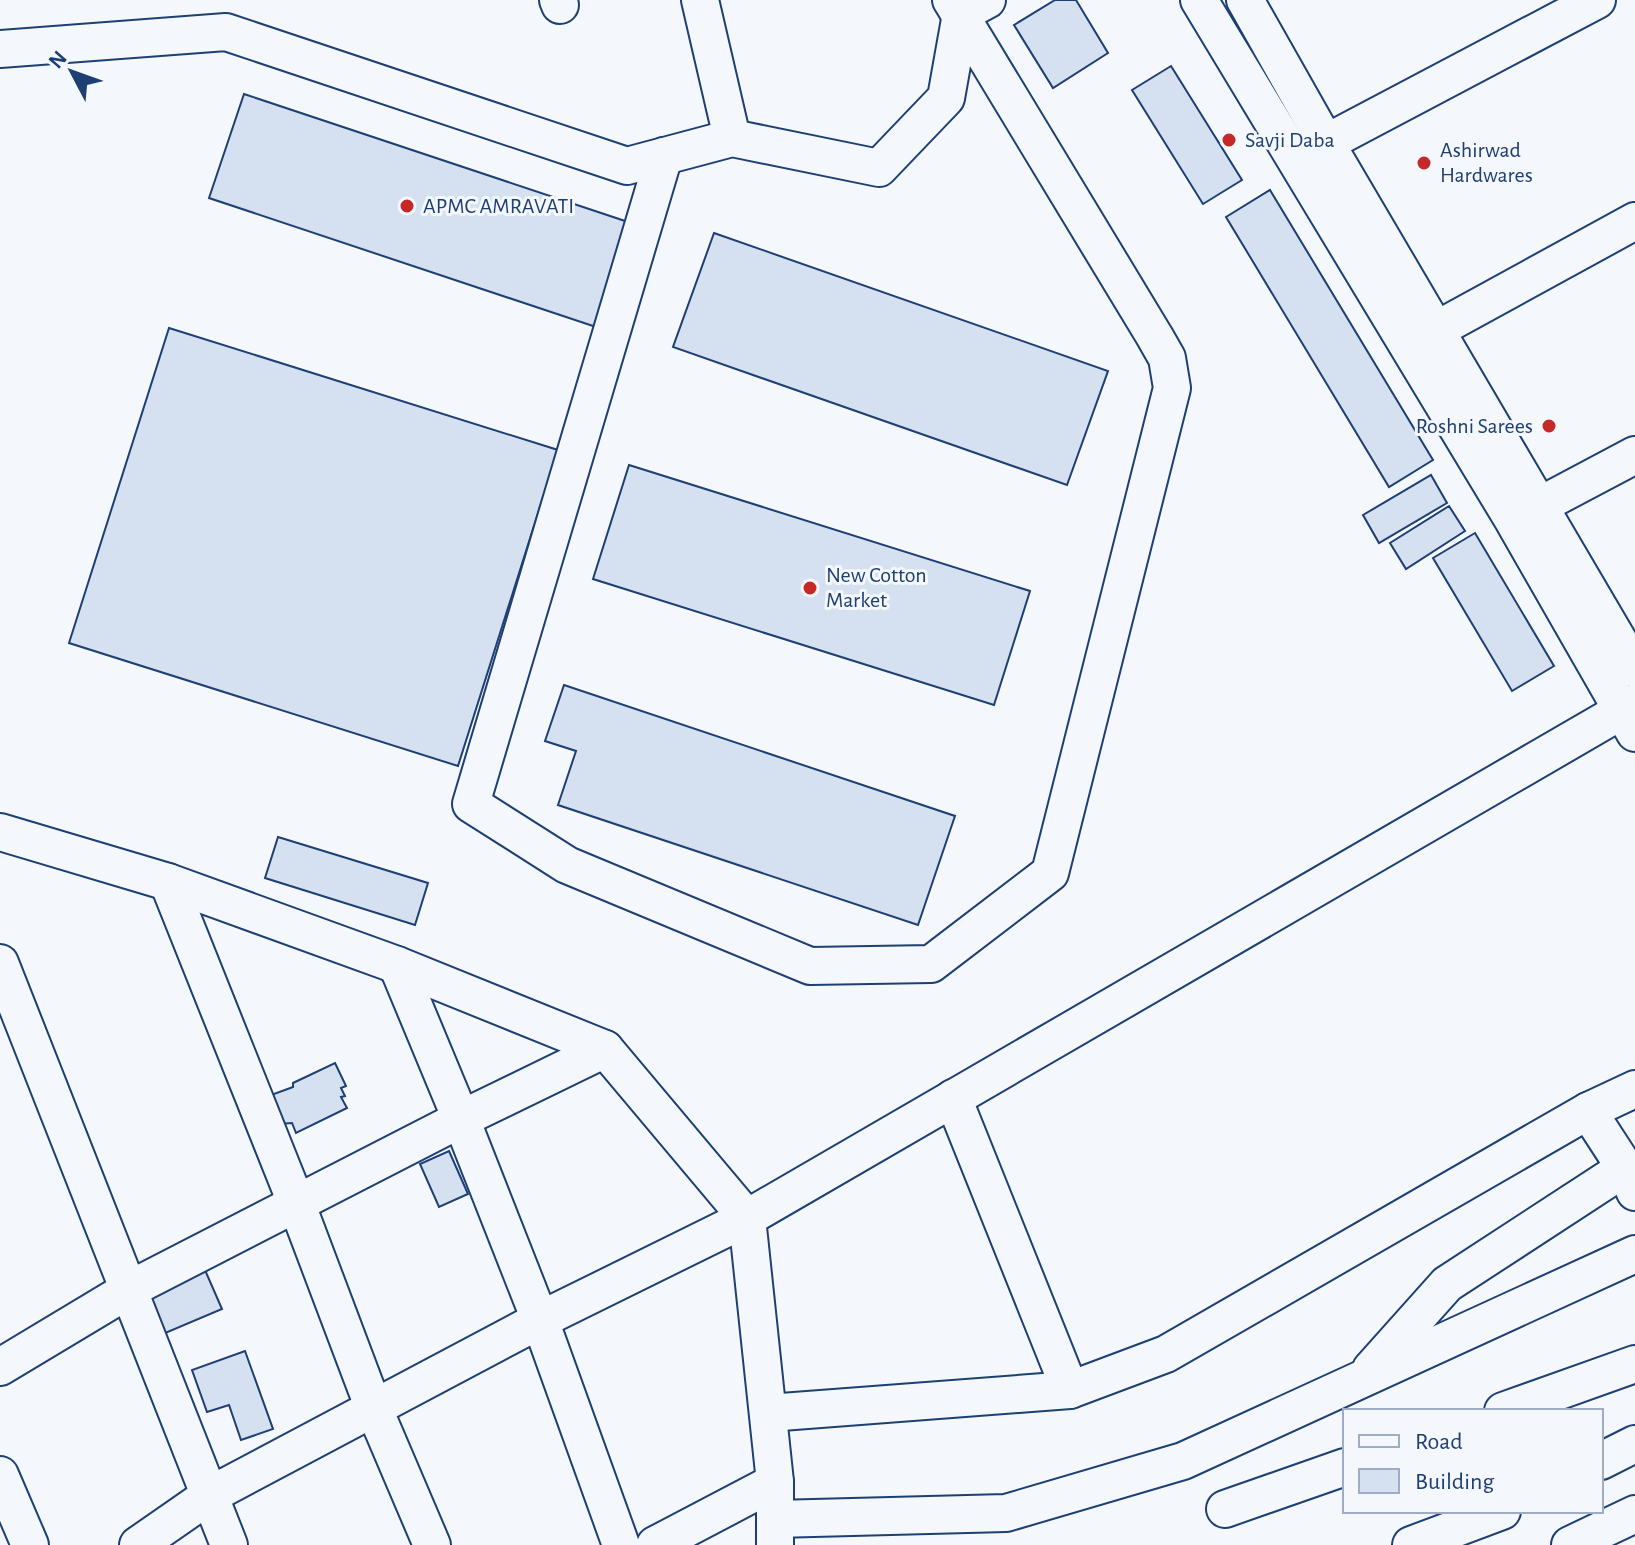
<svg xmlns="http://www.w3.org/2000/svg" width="1635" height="1545" font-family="'Alegreya Sans',sans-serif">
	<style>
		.building { fill: #d5e0f0; stroke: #1d3f73; stroke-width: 2 }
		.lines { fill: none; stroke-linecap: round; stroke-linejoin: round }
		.minor-casing { stroke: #1d3f73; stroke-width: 40 }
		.minor { stroke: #f4f7fb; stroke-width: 36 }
		.poi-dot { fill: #c62828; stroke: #f4f7fb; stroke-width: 3 }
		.labels { text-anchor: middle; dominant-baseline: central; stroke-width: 6; stroke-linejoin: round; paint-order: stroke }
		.poi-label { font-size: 22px; fill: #1d3f73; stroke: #f4f7fb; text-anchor: start }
	</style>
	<rect width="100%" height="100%" fill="#f4f7fb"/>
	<g class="building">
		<path d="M1055,0H1076L1108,53L1053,88L1014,25Z"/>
		<path d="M1171,66L1242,180L1203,204L1132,90Z"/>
		<path d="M244,94L634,224L599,328L209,198Z"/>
		<path d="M1270,190L1433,460L1389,487L1226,217Z"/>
		<path d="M714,233L1108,371L1067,485L673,347Z"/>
		<path d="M169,328L558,450L458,766L69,643Z"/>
		<path d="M629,465L1030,591L994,705L593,579Z"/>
		<path d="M1431,475L1447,503L1379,543L1363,515Z"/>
		<path d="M1449,506L1465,531L1406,569L1390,543Z"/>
		<path d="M1475,533L1554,666L1512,691L1433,558Z"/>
		<path d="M564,685L955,816L918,925L558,805L576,751L545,741Z"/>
		<path d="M278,837L428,883L415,925L265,878Z"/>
		<path d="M335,1063L346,1086L341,1088L345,1096L341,1097L347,1108L296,1133L292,1123L280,1124L271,1095L293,1087V1083Z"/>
		<path d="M449,1151L468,1194L439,1207L420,1164Z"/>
		<path d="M205,1270L222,1309L163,1334L147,1295Z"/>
		<path d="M245,1351L273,1429L241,1440L229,1405L207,1412L192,1370Z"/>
	</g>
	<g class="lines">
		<defs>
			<g id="minor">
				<path d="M558,0L560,5"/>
				<path d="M700,0L732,138"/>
				<path d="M1199,0L1513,520L1635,733"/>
				<path d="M1245,0L1326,143L1635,669"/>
				<path d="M0,49L226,32L627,166L732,138L879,168L946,98L961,14L987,0"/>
				<path d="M664,156L471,804L567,865L810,966L931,964L1050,873L1172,388L1167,358L1155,337L951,0"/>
				<path d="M1305,156L1326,143L1597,0"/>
				<path d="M1414,339L1436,330L1635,221"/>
				<path d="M1520,516L1635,455"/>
				<path d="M0,832L168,882L397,965L605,1049L747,1218L775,1482V1545"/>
				<path d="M168,882L297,1205L374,1409L432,1545"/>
				<path d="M0,963L229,1545"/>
				<path d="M397,965L461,1119L540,1320L621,1545"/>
				<path d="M953,1098L1070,1390"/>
				<path d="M1588,1111L1625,1168L1635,1192"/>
				<path d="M0,1367L130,1289L461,1119L605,1049"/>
				<path d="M1371,1369L1447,1284L1625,1168"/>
				<path d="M1503,1411L1635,1364"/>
				<path d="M768,1413L1070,1390L1166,1354L1588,1111L1635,1089"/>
				<path d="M1601,1461L1635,1444"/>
				<path d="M0,1475L30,1545"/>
				<path d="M1225,1509L1345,1467"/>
				<path d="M775,1519L1006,1513L1183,1461L1635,1254"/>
				<path d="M138,1545L210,1495L540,1320L747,1218L1635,703"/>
				<path d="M655,1545L775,1482"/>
				<path d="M1411,1545L1502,1511"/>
				<path d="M1570,1545L1635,1514"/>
			</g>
		</defs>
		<use href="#minor" class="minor-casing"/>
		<use href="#minor" class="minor"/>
	</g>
	<g class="poi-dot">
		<circle cx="1229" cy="140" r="8"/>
		<circle cx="1424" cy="163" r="8"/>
		<circle cx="407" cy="206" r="8"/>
		<circle cx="1549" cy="426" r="8"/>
		<circle cx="810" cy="588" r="8"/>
	</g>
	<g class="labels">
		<g class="poi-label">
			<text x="1245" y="140">Savji Daba</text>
			<text x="1440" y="150">Ashirwad<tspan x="1440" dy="25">Hardwares</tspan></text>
			<text x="423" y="206">APMC AMRAVATI</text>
			<text x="1533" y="426" text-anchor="end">Roshni Sarees</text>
			<text x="826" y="575">New Cotton<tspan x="826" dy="25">Market</tspan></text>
		</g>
	</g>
	<rect x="1343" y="1409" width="260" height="104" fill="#f4f7fb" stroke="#9eadc5" stroke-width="2"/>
	<rect x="1359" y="1435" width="40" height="12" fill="#f4f7fb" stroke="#9eadc5" stroke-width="2"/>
	<text x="1415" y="1449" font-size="24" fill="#1d3f73">Road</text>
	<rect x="1359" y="1469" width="40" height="24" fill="#d5e0f0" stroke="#9eadc5" stroke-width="2"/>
	<text x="1415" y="1489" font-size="24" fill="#1d3f73">Building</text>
	<g transform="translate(72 72) rotate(311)" stroke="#f4f7fb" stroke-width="6" paint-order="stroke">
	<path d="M0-6L14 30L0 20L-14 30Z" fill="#1d3f73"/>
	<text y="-12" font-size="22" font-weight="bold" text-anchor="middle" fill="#1d3f73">N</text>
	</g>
</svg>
